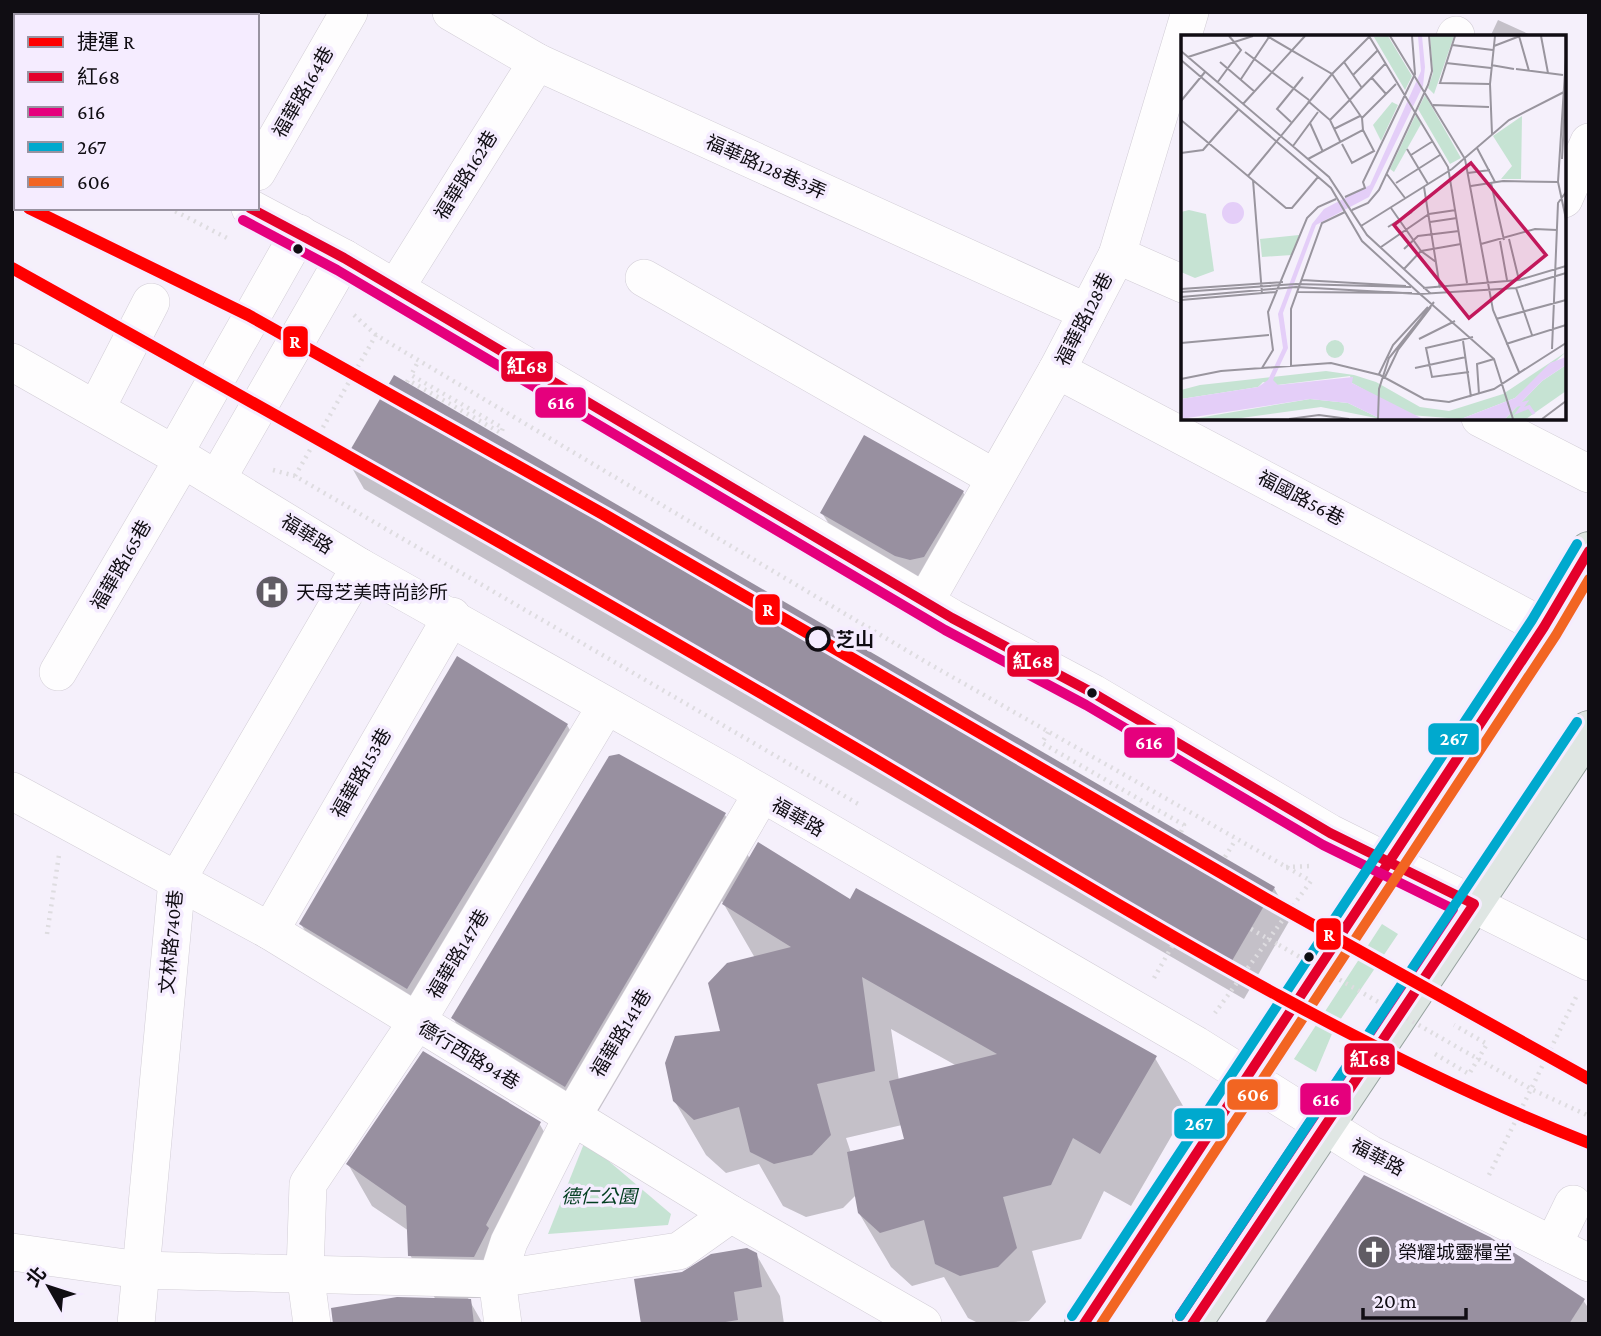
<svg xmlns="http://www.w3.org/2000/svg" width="1601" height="1336" font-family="'Crimson Pro','Noto Sans TC',serif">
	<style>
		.green { fill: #c6e3d3 }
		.shadow { fill: #0003; fill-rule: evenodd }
		.building { fill: #9890a0 }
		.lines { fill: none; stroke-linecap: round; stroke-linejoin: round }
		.minor-casing { stroke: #d2cdd6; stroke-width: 38 }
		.major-casing { stroke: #96a29f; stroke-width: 40 }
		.path { stroke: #dedce0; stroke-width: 4.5; stroke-dasharray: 2 5; stroke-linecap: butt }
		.minor { stroke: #fefdfe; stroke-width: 37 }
		.major { stroke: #dfe6e3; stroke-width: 38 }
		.path-bridge { stroke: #dedce0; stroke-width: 4.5; stroke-dasharray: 2 5; stroke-linecap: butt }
		.bus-1-casing { stroke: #f5ecff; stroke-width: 16 }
		.bus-2-casing { stroke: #f5ecff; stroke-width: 16 }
		.bus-3-casing { stroke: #f5ecff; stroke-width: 16 }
		.bus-4-casing { stroke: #f5ecff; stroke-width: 16 }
		.bus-1 { stroke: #e4002b; stroke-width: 10 }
		.bus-2 { stroke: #e5007d; stroke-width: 10 }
		.bus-3 { stroke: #00a9ce; stroke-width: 10 }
		.bus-4 { stroke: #f26522; stroke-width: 10 }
		.metro-1-casing { stroke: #f5ecff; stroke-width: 18 }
		.metro-1 { stroke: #f00; stroke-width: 12 }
		.bus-dot { fill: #100d13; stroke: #f5ecff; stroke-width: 2.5 }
		.stop-dot { fill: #f5ecff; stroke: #100d13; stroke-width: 3.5 }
		.labels { text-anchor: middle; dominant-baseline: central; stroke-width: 7; stroke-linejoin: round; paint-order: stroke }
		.street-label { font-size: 19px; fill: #100d13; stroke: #f5ecff }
		.poi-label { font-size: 19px; fill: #100d13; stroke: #f5ecff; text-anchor: start }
		.stop-label { font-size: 19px; font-weight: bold; fill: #100d13; stroke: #f5ecff; text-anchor: start }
		.park-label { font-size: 19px; font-style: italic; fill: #003d1f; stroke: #f5ecff }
		.inset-river { fill: none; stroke: #e4cef8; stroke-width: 3.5 }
		.inset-road { fill: none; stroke: #99959e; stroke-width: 2 }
		.view { fill: #c2185b; fill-opacity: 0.15; stroke: #c2185b; stroke-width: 3.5 }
		.inset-edge { fill: none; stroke: #100d13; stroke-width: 3.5 }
		.line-badge { stroke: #f5ecff; stroke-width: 2.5 }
		.badge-label { font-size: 19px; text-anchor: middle; font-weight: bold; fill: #fff }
	</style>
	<rect width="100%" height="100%" fill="#f5f0fb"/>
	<g class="green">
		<path d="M1382,924L1398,934L1334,1029L1316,1072L1294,1059Z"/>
		<path d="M585,1141L671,1214L668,1225L548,1234Z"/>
	</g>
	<g class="shadow">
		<path d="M1498,20L1535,37H1490Z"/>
		<path d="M347,459L1274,888L1291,918L1244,999L364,489Z"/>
		<path d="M963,492L974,512L922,579L834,532L822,513Z"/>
		<path d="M567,725L591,766L431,1029L325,966L301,924Z"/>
		<path d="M725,815L750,859L850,902L1155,1058L1186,1111L1131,1206L1104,1191L1081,1239L1032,1251L1046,1302L1029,1321L980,1324L968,1318L944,1277L912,1286L891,1267L859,1213L856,1195L843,1208L806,1217L783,1206L759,1164L726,1173L706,1155L674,1100L722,1032L755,958L722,901L589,1127L477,1059L453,1018ZM891,1029L957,1066L899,1081ZM902,1125L906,1140L851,1153L846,1138Z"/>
		<path d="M539,1123L563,1165L497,1298H468L483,1324H335L436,1300L410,1255L409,1231L372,1206L348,1164Z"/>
		<path d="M756,1254L780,1296L784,1324H643L683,1273Z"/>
		<path d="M1583,1300L1589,1309V1324H1267Z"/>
	</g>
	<g class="building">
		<path d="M394,375L1275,887L1226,971L345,459Z"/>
		<path d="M864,435L964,491L924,557L910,560L895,556L820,513Z"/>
		<path d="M457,656L568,724L407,989L299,924Z"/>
		<path d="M619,754L726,813L565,1087L451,1018L609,756Z"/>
		<path d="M758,842L850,899L856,888L1157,1056L1100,1154L1073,1138L1051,1185L1003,1197L1017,1248L998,1267L960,1276L935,1264L924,1220L880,1233L858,1213L847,1152L904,1139L889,1081L997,1054L862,977L875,1071L817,1084L831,1135L812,1155L774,1164L750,1152L739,1107L694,1120L673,1101L665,1063L675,1036L720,1031L708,983L727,963L791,947L722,904Z"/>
		<path d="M423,1051L541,1122L486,1225L489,1228L474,1257L408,1256L406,1206L346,1164Z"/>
		<path d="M1364,1175L1490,1237L1585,1299L1569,1324H1264Z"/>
		<path d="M747,1248L757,1253L762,1287L734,1292L738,1320L713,1324H641L634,1279L682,1272L711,1254Z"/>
		<path d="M397,1297L471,1299L474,1324H333L331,1308Z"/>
	</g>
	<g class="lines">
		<defs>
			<g id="minor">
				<path d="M451,12L537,62L1087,312"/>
				<path d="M141,16L143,12"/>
				<path d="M1455,37L1456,35"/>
				<path d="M12,89L16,91"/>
				<path d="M257,172L349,12"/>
				<path d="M12,183L16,177"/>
				<path d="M1564,199L1589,142"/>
				<path d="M250,208L344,258L952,618L1093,693L1330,833L1589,962"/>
				<path d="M1117,255L1183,284"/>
				<path d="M644,278L995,478"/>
				<path d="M395,289L537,62"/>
				<path d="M12,362L183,459L360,567L734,777L1196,1045L1370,1154L1589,1263"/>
				<path d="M1057,370L1544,627"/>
				<path d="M96,409L151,302"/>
				<path d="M1480,418L1589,474"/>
				<path d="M174,454L299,233"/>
				<path d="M217,479L344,258"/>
				<path d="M925,602L1057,370L1117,255L1190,12"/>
				<path d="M58,672L183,459"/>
				<path d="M12,791L270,931L731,1214L923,1324"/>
				<path d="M270,931L452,616"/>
				<path d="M1553,1245L1573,1204"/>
				<path d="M12,1252L140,1270L497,1279L679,1251L731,1214"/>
				<path d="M136,1324L177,880L360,567"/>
				<path d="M312,1324L305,1272L308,1184L416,1023L606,706"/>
				<path d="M503,1324L497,1279L509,1242L572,1117L761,795"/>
			</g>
			<g id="major">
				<path d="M1084,1324L1544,627L1589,551"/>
				<path d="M1192,1324L1589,730"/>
			</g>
		</defs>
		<use href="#minor" class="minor-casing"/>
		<use href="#major" class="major-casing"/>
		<g class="path">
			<path d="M12,130L16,132"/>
			<path d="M169,208L227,238"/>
			<path d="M354,315L376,335"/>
			<path d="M407,382L408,380L501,433L503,428L411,375L419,360"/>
			<path d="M273,470L295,476L860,805"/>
			<path d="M295,476L376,335L926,662L1311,881L1215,1013"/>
			<path d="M1048,732L1042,743L1184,825L1181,832"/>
			<path d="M1225,857L1236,839"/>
			<path d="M1286,867L1312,866"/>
			<path d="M1251,929L1279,945"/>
			<path d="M47,934L59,855"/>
			<path d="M1154,978L1175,941"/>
			<path d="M1436,1035L1531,1089L1589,1116"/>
			<path d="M1435,1054L1469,1074L1487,1044L1454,1025"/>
			<path d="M1489,1175L1577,995"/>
		</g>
		<use href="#minor" class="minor"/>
		<use href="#major" class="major"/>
		<path class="path-bridge" d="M1279,945L1436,1035"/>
		<defs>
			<g id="bus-1">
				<path d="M250,208L344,258L952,618L1093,693L1330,833L1474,904L1192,1324"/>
				<path d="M1084,1324L1544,627L1589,551"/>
			</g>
			<path id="bus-2" d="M243,220L337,270L945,630L1086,705L1323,845L1453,909L1180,1316"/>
			<g id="bus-3">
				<path d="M1072,1316L1532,620L1577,544"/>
				<path d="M1180,1316L1577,722"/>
			</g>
			<path id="bus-4" d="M1101,1324L1556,635L1589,579"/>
		</defs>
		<use href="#bus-1" class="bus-1-casing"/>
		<use href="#bus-2" class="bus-2-casing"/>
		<use href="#bus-3" class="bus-3-casing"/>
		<use href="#bus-4" class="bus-4-casing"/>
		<use href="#bus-1" class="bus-1"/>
		<use href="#bus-2" class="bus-2"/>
		<use href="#bus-3" class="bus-3"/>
		<use href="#bus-4" class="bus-4"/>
		<defs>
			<g id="metro-1">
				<path d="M29,208L248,315L603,514L1268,900L1589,1079"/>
				<path d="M12,268C295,426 577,584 855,748C1093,888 1331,1042 1589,1143"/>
			</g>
		</defs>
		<use href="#metro-1" class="metro-1-casing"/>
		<use href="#metro-1" class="metro-1"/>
	</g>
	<defs>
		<symbol id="hospital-disc" viewBox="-11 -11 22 22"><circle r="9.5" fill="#605c64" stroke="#f5ecff"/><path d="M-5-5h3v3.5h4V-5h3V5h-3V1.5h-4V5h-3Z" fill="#fff"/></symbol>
		<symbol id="church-disc" viewBox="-11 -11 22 22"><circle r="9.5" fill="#605c64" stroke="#f5ecff"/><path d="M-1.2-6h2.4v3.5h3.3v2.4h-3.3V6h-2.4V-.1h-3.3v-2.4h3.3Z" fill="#fff"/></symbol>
	</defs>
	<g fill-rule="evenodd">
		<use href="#hospital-disc" x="253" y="573" width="38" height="38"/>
		<use href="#church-disc" x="1355" y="1233" width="38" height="38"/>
	</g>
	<g class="bus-dot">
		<circle cx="298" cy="249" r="6"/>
		<circle cx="1092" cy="693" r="6"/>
		<circle cx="1309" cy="957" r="6"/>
	</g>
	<circle class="stop-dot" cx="818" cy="639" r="11"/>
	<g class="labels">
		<g class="street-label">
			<text transform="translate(303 92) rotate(-60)">福華路164巷</text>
			<text transform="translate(766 167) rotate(24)">福華路128巷3弄</text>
			<text transform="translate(466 175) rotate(-58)">福華路162巷</text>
			<text transform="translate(1084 319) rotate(-63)">福華路128巷</text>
			<text transform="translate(1301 498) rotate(28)">福國路56巷</text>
			<text transform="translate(307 534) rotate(32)">福華路</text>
			<text transform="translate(121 565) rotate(-60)">福華路165巷</text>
			<text transform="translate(361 773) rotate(-60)">福華路153巷</text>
			<text transform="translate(798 817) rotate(30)">福華路</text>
			<text transform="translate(171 942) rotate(-85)">文林路740巷</text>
			<text transform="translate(458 954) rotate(-59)">福華路147巷</text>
			<text transform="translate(621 1033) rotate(-59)">福華路141巷</text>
			<text transform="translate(469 1055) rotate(31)">德行西路94巷</text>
			<text transform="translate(1378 1157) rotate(28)">福華路</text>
		</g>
		<g class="poi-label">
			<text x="296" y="592">天母芝美時尚診所</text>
			<text x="1398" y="1252">榮耀城靈糧堂</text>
		</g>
		<g class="stop-label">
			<text x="836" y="639">芝山</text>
		</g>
		<g class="park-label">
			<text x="599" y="1196">德仁公園</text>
		</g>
	</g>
	<g transform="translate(1181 35)">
		<rect width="385" height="385" fill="#f5f0fb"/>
		<path d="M207,1L231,41L224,55L193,2ZM249,1H273L253,59L247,53L252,38ZM244,60L280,123L269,129L237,74ZM211,67L217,70L200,106L192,90ZM235,79L240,89L213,137L209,134ZM341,81L340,144H320L331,131L312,101ZM8,175L25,179L33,236L14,243L0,237V177ZM118,200L111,220L81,222L79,204ZM145 314a9 9 0 1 1 18 0a9 9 0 1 1-18 0ZM385,317L334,363L280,384L229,380L171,348L169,341L96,350L82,347L77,352L0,364V355L19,350L145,336L173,340L195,347L239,372L268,376L322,359ZM385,330V356L345,384H324L361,346ZM129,364L167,368L200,384L140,372L53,384H11Z" fill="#c6e3d3"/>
		<path d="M237,1H241L244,32L242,51L188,162L135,190L102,278L107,313L92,345L97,350L172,342L171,348L242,384H200L167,368L129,364L0,384V364L77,352L87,345L102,313L97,279L131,189L143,174L189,150L240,36ZM41 178a11 11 0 1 1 22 0a11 11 0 1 1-22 0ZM385,322V330L361,346L324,384H280L334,363L369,328Z" fill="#e4cef8"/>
		<path class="inset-river" d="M336,370L344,368L338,376L348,372L353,379"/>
		<path class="inset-road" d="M86,1L151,39L181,83L182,95L127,124M188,1L267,132L286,248M209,1L284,124L312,275L338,337M274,1L259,48L309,49M338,1L348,36M360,1L367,38M271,10L312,15M313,11L339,1M0,16L148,142L186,200L250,259M64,17L128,65M385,21L377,147L385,184M7,22L72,1M0,25L150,153L181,206L239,259L335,253L385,238M39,27L74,57M163,27L181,53M265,28L310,33M310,30L333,34M335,34L382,40M172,40L197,15M191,43L205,59M60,44L88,2M36,48L60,15L48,1M0,66L24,37M127,66L149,85L159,106M62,69L124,1M252,70L308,72M181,83L215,49M0,85L105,173H111L137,142M149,85L205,28M110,87L96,74L122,42M129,88L142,117M153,94L179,81M311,99L309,49L314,1M161,109L171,128L193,116L182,95M112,111L137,77M296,113L314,147M226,114L247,149M0,118L22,115L57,75M230,120L252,106M381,124L385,46M205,138L224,163M287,138L309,135M67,141L151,39L189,1M72,145L81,259M215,148L259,120M310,148L323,205M290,151L322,146L377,147M243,152L259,253M164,162L184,153L182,147L234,39L231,1M210,173L240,216L255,227M171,175L187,168L198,155L247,50L251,36L248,1M249,187L276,183M180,191L271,134L328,85L383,57M207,192L231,177M328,204L338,245M319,206L326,245M300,209L354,194L376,195M200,212L248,179L275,175M223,214L237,201L278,196M240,216L280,209M223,234L240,216M121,245L225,251M242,253L338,245L385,231M335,253L351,300M0,254L102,247M0,257L115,249L230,252M117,257L231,258M0,262L115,252L239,259L313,324L332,384M0,265L95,257M315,284L385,265M238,304L274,286M282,306L290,362M0,308L88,300M325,309L385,290M371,314L377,168L385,157M110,331V274L141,188L164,177M81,333L92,315L87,277L126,183L137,172L155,164M234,333L285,322M288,337L251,342L245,313L292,302M198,339L212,310L247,272M204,342L217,315L250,272M0,344L40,336L150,328L199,340L243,364L268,367L313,354L385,308M298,359L296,329L313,324M108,384L138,380L168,384M197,384L198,354L208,323L253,267M361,384L385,366"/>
		<path class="view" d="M290,128L365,220L288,283L213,190Z"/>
		<rect width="385" height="385" class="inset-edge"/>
	</g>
	<g class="line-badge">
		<rect x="282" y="325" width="27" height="33" rx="7" fill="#f00"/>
		<rect x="500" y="350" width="54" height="33" rx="7" fill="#e4002b"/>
		<rect x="534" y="386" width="53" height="33" rx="7" fill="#e5007d"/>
		<rect x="754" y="593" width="27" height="33" rx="7" fill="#f00"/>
		<rect x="1006" y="644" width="54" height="34" rx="7" fill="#e4002b"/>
		<rect x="1427" y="722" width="53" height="34" rx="7" fill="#00a9ce"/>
		<rect x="1123" y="726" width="53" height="33" rx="7" fill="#e5007d"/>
		<rect x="1315" y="917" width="27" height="34" rx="7" fill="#f00"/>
		<rect x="1343" y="1042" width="53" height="34" rx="7" fill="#e4002b"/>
		<rect x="1226" y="1078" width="53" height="33" rx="7" fill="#f26522"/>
		<rect x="1299" y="1082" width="53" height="34" rx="7" fill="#e5007d"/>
		<rect x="1173" y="1107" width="53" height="33" rx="7" fill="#00a9ce"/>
	</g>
	<g class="badge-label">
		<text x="295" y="348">R</text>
		<text x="527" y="373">紅68</text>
		<text x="561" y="409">616</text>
		<text x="768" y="616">R</text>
		<text x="1033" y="668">紅68</text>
		<text x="1454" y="745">267</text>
		<text x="1149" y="749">616</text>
		<text x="1329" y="941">R</text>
		<text x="1370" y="1066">紅68</text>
		<text x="1253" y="1101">606</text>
		<text x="1326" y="1106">616</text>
		<text x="1199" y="1130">267</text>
	</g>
	<rect width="1601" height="1336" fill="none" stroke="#100d13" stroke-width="28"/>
	<rect x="14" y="14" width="245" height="196" fill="#f5ecff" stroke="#9993a1" stroke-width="2"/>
	<rect x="28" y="37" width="35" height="10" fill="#ff0000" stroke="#9993a1" stroke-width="2"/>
	<text x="77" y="49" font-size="21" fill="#100d13">捷運 R</text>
	<rect x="28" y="72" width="35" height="10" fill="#e4002b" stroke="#9993a1" stroke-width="2"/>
	<text x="77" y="84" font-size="21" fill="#100d13">紅68</text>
	<rect x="28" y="107" width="35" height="10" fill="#e5007d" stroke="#9993a1" stroke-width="2"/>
	<text x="77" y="119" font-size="21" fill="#100d13">616</text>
	<rect x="28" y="142" width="35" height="10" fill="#00a9ce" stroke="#9993a1" stroke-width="2"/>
	<text x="77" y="154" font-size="21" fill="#100d13">267</text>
	<rect x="28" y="177" width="35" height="10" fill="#f26522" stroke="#9993a1" stroke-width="2"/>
	<text x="77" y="189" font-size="21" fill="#100d13">606</text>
	<g transform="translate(49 1287) rotate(309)" stroke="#f5ecff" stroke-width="5" paint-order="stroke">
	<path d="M0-5L12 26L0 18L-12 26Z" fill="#100d13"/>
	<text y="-10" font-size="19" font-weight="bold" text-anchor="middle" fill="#100d13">北</text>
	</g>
	<path d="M1363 1308v10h103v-10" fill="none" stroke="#100d13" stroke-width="3.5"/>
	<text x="1374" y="1308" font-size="21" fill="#100d13" stroke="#f5ecff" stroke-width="5" paint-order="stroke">20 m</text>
</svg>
